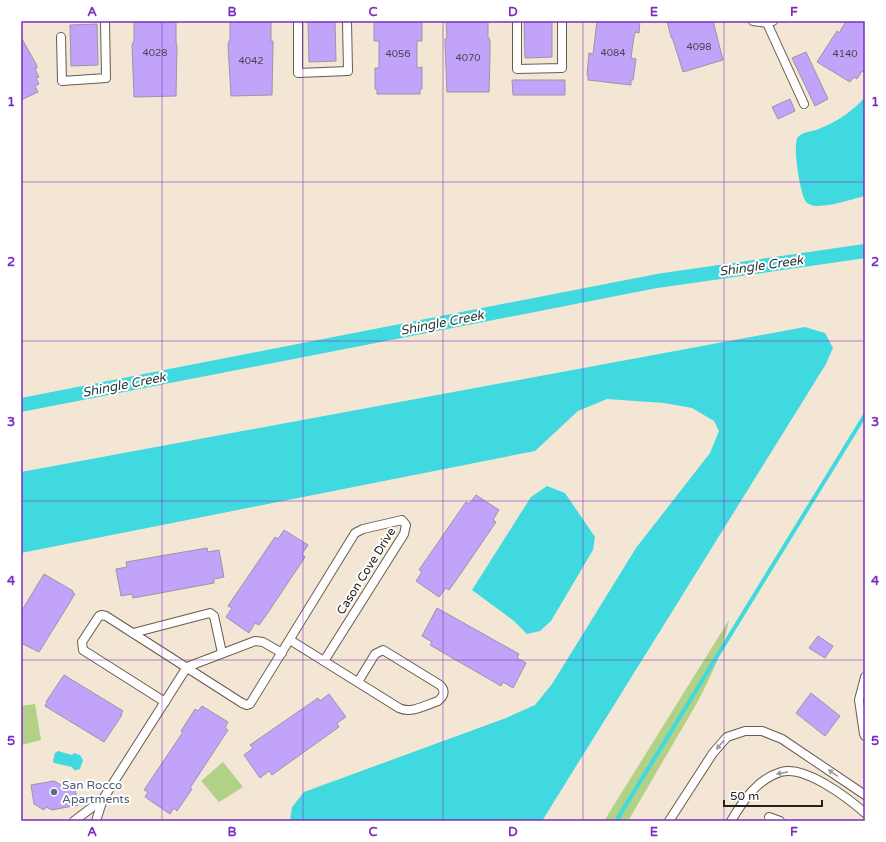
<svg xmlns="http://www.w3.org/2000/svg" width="886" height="842" font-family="'Varela Round',sans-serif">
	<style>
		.green { fill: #b0d186 }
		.water { fill: #40d9df }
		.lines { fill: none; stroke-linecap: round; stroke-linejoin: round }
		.stream { stroke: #40d9df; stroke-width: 4 }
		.canal { stroke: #40d9df; stroke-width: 14 }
		.building { fill: #c1a4fa; stroke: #9a94a7 }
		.service-casing { stroke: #675c4d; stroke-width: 10 }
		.service { stroke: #fff; stroke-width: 8 }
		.oneway { fill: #9d9b98 }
		.grid { fill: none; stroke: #7b2cbf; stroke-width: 1; stroke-opacity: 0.55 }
		.service-dot { fill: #5c6f8a; stroke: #fff; stroke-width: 1.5 }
		.labels { text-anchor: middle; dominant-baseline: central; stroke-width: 4; stroke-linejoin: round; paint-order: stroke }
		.number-label { font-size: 10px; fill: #4d4252 }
		.street-label { font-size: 12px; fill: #26211a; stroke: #fff }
		.service-label { font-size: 12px; fill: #4e5e75; stroke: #fff; text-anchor: start }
		.water-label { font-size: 13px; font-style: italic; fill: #243d3e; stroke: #fff }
		.neatline { fill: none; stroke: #7b2cbf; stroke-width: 1.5 }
		.grid-label { font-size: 13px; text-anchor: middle; font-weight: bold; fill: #7b2cbf }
	</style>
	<rect width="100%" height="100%" fill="#f3e6d4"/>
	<g class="green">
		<path d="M729,620C720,665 699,700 676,739C660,766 644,794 628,821H604Z"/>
		<path d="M35,704L41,740L22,745L21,706Z"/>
		<path d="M223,762L243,787L219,802L201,781Z"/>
	</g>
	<g class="water">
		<path d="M865,97V196C852,199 823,209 811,205C809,204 807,203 806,202C800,194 792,143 798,137C803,131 814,132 821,128C838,121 853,111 865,97Z"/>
		<path d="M805,327L825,333L833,348L826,364L542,821H290L292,807L304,792L506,718L535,705L552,684L636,548L710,453L719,431L714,421L692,408L664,403L607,399L578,411L535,451L21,553V472Z"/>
		<path d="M547,486L565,493L595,537L593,550L551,621L540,631L527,634L514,621L472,590L531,497Z"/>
		<path d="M58,751L72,755L74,753L80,755L83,760L80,769L77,770H74L72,767L54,763L53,761L55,753Z"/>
	</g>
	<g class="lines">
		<path class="stream" d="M616,821L865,415"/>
		<path class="canal" d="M21,405L657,281L865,251"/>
	</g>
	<g class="building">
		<path d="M134,21H176V42L177,46L176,96L134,97L132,46L133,42H134Z"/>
		<path d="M230,21H271V41H273V44L272,95L231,96L228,45L229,41H230Z"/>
		<path d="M308,21H335L336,61L309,62Z"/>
		<path d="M374,21H422V41H417V68L422,67V89H420V94H377V89H375V68H379V41H374Z"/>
		<path d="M446,21H488V38H489L490,41V56L489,92H447L445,43V39L447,38Z"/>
		<path d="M524,21H552V57L525,58Z"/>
		<path d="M597,21H640L639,33L635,32L633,43L631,58L636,59L633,80H631V85L588,80V75H587L589,53L593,54Z"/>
		<path d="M667,21H713L723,60L683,72L673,40L671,37Z"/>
		<path d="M846,21H865V74L862,71L857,79L854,77L850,82L817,62L835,34L837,31L839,33Z"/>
		<path d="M97,24L98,65L71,66L70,25Z"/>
		<path d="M21,37L36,64L37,68L35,69L39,77L36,78L39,84L35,86L38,92L21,100Z"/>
		<path d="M806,52L828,99L815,106L792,58Z"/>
		<path d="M512,80H565V95H513Z"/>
		<path d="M790,99L795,111L778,119L772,107Z"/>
		<path d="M476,495L499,510L493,520L496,522L457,579L449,590L446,588L439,597L416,581L422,572L419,570L466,502L469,504Z"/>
		<path d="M284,530L308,545L302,554L305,557L267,614L259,625L255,623L249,633L226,617L232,608L228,606L275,537L278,539Z"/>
		<path d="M207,548L208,552L219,550L224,577L214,579V583L133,598L132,594L121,596L116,569L127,567L126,562Z"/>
		<path d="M44,574L73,591L72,592L75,594L39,652L21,643V612Z"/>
		<path d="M437,608L519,654L517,658L526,663L513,688L503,682L501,686L430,645L432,642L422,636Z"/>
		<path d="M818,636L833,646L825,658L809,648Z"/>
		<path d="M64,675L123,711L121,714L122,715L104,742L45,706L47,702H46Z"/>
		<path d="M811,693L840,716L825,736L796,713Z"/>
		<path d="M329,694L346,717L337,723L339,727L283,767L272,775L269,771L260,778L244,755L253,748L250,745L318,698L320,701Z"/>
		<path d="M202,706L228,722L225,728L228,730L190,788L192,789L177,811L174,808L170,814L145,797L148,792L144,790L183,732L181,731L195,709L198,711Z"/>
		<path d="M54,781L63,786L74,784L78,805L52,810L46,807L44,810L34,804L31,785Z"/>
	</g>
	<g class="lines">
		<defs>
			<g id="service">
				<path d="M298,21V73L348,71L347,21"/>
				<path d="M517,21V69L562,68V21"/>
				<path d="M753,21L767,23L773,21"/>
				<path d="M767,23L804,104"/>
				<path d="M61,37L62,81L106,78L105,21"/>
				<path d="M133,633L210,613L214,616L222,653"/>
				<path d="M290,640L399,708C411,714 426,705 438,701C444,696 446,691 440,685L383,650L375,654L358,682"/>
				<path d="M865,677L859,700L864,734L865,736"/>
				<path d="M165,702L83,650L82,642L99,616L101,615L106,616L242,703L247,705L250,704L355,533L363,529L402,520L406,525L404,534L324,661"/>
				<path d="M769,817L780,821"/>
				<path d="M74,821L103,799"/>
				<path d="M96,821L103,799L187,667L255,641L263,642L282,653"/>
				<path d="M669,821L713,753L727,737L745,731H762L782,739L865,795"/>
				<path d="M731,821C743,801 757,779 781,772C805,765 848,798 865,813"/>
			</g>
		</defs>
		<use href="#service" class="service-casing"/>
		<use href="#service" class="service"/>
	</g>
	<defs><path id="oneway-solid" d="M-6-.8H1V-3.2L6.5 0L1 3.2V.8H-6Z"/></defs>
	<g class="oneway">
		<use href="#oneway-solid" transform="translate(720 745) rotate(130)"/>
		<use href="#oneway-solid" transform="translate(782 773) rotate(169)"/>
		<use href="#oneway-solid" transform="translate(833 773) rotate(-146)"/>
	</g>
	<path class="grid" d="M162,21V821M303,21V821M443,21V821M583,21V821M724,21V821M21,182H865M21,341H865M21,501H865M21,660H865"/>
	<circle class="service-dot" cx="54" cy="792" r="4"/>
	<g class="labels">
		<g class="number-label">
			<text x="699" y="47">4098</text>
			<text x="155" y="53">4028</text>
			<text x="613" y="53">4084</text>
			<text x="398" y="54">4056</text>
			<text x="845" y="54">4140</text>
			<text x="468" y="58">4070</text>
			<text x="251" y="61">4042</text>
		</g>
		<g class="street-label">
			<text transform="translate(366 571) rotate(-58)">Cason Cove Drive</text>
		</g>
		<g class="service-label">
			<text x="62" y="785">San Rocco<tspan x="62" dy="14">Apartments</tspan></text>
		</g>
		<g class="water-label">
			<text transform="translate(761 266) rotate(-8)">Shingle Creek</text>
			<text transform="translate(442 323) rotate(-11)">Shingle Creek</text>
			<text transform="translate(124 385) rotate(-11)">Shingle Creek</text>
		</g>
	</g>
	<rect width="886" height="842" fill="none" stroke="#ffffff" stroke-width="44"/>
	<path d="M724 800v6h98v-6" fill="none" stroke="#26211a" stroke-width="2"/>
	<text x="730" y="800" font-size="12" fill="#26211a" stroke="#ffffff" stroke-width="3" paint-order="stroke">50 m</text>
	<rect x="22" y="22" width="842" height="798" class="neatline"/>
	<g class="grid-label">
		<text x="92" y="16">A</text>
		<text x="232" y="16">B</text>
		<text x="373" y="16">C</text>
		<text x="513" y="16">D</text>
		<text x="654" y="16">E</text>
		<text x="794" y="16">F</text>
		<text x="11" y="106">1</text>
		<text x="875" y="106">1</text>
		<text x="11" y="266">2</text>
		<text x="875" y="266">2</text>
		<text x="11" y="426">3</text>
		<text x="875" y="426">3</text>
		<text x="11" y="585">4</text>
		<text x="875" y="585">4</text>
		<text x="11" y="745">5</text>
		<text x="875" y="745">5</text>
		<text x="92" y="836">A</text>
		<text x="232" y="836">B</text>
		<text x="373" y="836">C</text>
		<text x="513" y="836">D</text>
		<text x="654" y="836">E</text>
		<text x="794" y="836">F</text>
	</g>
</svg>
